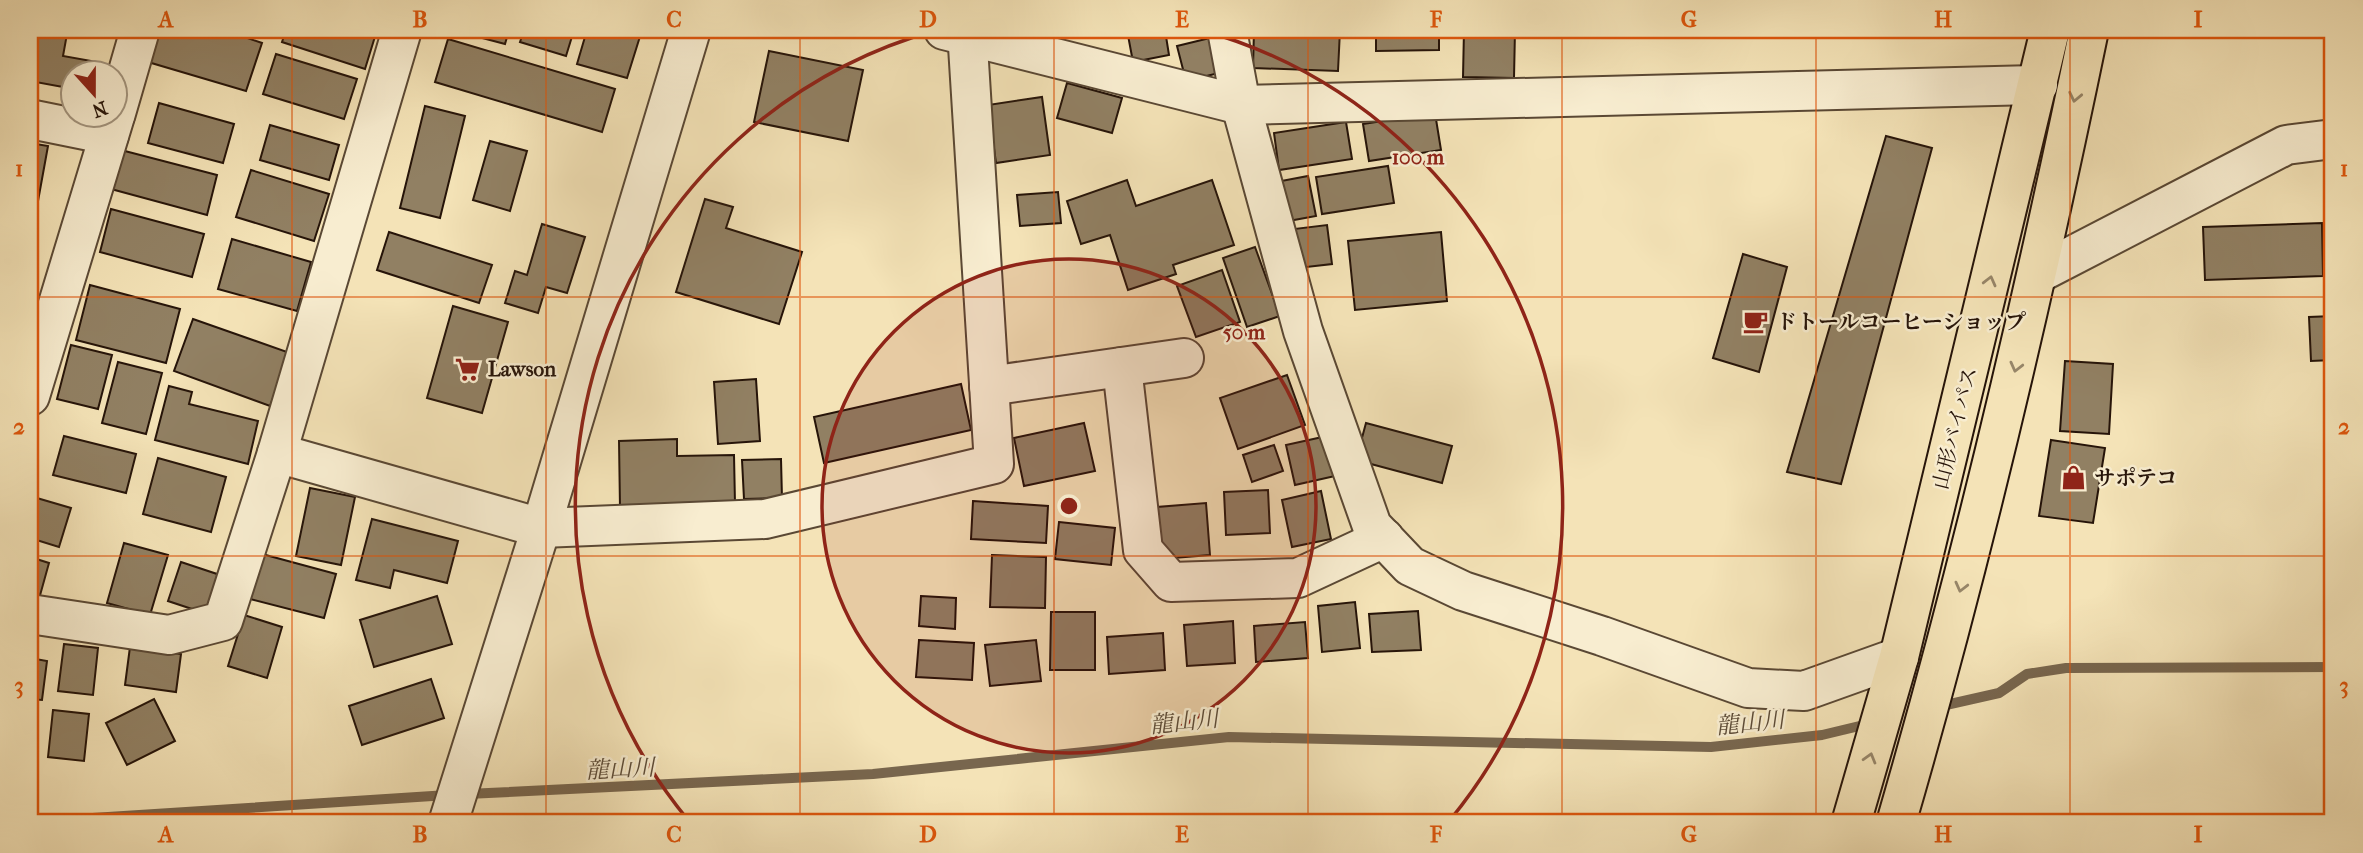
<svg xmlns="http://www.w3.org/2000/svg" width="2363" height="853" font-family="'IM FELL French Canon','Noto Serif JP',serif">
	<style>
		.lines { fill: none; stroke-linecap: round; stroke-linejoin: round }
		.stream { stroke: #78664e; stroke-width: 10 }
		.building { fill: #918063; stroke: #261409; stroke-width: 2 }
		.minor-casing { stroke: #5a4834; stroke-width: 42 }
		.highway-casing { stroke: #261409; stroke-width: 42 }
		.minor { stroke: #f8edd0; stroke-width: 38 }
		.highway { stroke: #f4e3b7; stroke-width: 38 }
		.oneway { stroke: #978669 }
		.grid { fill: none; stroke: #de560c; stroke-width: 2; stroke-opacity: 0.55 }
		.ring { fill: none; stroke: #8f2418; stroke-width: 3.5 }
		.labels { text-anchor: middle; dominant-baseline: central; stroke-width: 5; stroke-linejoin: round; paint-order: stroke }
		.poi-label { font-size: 21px; font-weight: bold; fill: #261409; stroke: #f8edd0; text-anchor: start }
		.street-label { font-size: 21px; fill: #261409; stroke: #f8edd0 }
		.water-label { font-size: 23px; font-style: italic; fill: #5c4b37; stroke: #f8edd0 }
		.centre { fill: #8f2418; stroke: #f8edd0; stroke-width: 3.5 }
		.ring-label { font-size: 21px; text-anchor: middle; font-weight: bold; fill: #8f2418; stroke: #f8edd0; stroke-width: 5; stroke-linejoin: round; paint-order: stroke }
		.neatline { fill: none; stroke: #de560c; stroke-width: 2.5 }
		.grid-label { font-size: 23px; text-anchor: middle; font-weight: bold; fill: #de560c }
	</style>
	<rect width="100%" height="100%" fill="#f4e3b7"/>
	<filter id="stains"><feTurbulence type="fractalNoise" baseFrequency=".00286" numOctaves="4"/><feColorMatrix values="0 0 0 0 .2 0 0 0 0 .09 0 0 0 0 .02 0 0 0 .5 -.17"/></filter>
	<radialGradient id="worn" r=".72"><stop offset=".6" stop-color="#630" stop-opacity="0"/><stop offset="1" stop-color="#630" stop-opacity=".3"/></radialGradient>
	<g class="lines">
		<g class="stream">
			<path d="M1937,707L1999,693L2027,674L2066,668L2333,667"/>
			<path d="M467,794L873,774L1229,737L1711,747L1822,735L1872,723"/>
			<path d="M30,822L448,795"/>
		</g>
	</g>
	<g class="building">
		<path d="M30,30L67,34L63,56L97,62L95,74H74V89L30,81Z"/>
		<path d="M158,30H224L262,43L246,91L148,62Z"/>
		<path d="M286,30H377L365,69L282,42Z"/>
		<path d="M452,30H509L505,44Z"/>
		<path d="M524,30H574L566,56L520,42Z"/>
		<path d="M587,30H642L627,78L577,64Z"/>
		<path d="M1127,30H1165L1169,55L1133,62Z"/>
		<path d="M1172,30H1206L1174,36Z"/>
		<path d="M1254,30H1340L1338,71L1253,68Z"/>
		<path d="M1376,30H1439V50L1376,51Z"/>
		<path d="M1464,30H1515L1514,78L1463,77Z"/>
		<path d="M1214,37L1223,72L1186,81L1177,46Z"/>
		<path d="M448,39L615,89L602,132L435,82Z"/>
		<path d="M769,51L863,70L848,141L754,122Z"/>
		<path d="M276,54L357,79L344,119L263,94Z"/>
		<path d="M1067,83L1122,98L1112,133L1057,118Z"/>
		<path d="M1042,97L1050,155L996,163L988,105Z"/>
		<path d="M159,103L234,124L223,163L148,143Z"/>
		<path d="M425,106L465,116L440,218L400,208Z"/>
		<path d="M1435,113L1441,150L1369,161L1363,124Z"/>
		<path d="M1346,122L1352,159L1279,170L1274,133Z"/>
		<path d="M270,125L339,145L329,180L260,160Z"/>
		<path d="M1886,136L1932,148L1841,484L1787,472Z"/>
		<path d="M490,141L527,151L510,211L473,200Z"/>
		<path d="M30,143L48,146L30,245Z"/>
		<path d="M121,150L217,175L207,215L111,189Z"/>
		<path d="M1388,166L1394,203L1322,214L1316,177Z"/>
		<path d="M251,170L329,194L314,241L236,217Z"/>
		<path d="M1308,176L1316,216L1283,222L1276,182Z"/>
		<path d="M1127,180L1136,206L1212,180L1234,245L1173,265L1176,274L1128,290L1110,235L1081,244L1067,201Z"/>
		<path d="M1058,192L1061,223L1020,226L1017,195Z"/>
		<path d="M705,199L733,207L726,228L802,252L779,324L676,292Z"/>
		<path d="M111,209L204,234L192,277L100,252Z"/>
		<path d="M2322,223L2323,276L2205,280L2203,227Z"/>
		<path d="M542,224L585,237L567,293L546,287L538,313L505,303L515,271L527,275Z"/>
		<path d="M1327,225L1332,264L1298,268L1294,229Z"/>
		<path d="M389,232L492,265L479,303L377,270Z"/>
		<path d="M1441,232L1447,301L1355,310L1348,241Z"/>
		<path d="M232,239L311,262L297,311L218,289Z"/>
		<path d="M1255,247L1280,316L1247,327L1223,258Z"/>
		<path d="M1743,254L1787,267L1759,372L1713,358Z"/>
		<path d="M1222,270L1240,322L1196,337L1177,286Z"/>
		<path d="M90,285L180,309L166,363L76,340Z"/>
		<path d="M453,306L508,322L482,413L427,398Z"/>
		<path d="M2333,316V360L2311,361L2309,317Z"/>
		<path d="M193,319L290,353L270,406L174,371Z"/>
		<path d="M71,345L112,355L98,409L57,399Z"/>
		<path d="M2065,361L2113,364L2109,434L2060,431Z"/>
		<path d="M118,362L162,373L146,434L102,423Z"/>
		<path d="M1287,375L1305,425L1238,449L1220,398Z"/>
		<path d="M756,379L760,441L718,444L714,382Z"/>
		<path d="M961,384L971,430L824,463L814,417Z"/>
		<path d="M169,386L192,392L189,404L258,421L248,464L155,440Z"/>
		<path d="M1084,423L1095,471L1024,486L1014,438Z"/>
		<path d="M1366,423L1452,446L1442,483L1356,460Z"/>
		<path d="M64,436L136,454L126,493L53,475Z"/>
		<path d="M1327,436L1335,476L1295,485L1286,445Z"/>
		<path d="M677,439V456L734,455L735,504L620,507L619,441Z"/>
		<path d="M2051,440L2105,448L2093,523L2039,516Z"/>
		<path d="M1274,445L1283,471L1252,482L1243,455Z"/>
		<path d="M158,458L226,477L211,532L143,514Z"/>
		<path d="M781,459L782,498L744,499L742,460Z"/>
		<path d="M310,488L355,497L341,565L296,556Z"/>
		<path d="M1268,490L1270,533L1226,535L1224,492Z"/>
		<path d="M1321,491L1331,539L1292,547L1282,500Z"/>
		<path d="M30,496L71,508L59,547L30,538Z"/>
		<path d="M973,501L1048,506L1046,543L971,539Z"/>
		<path d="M1206,503L1210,555L1161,559L1157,507Z"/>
		<path d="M372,519L458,541L447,583L394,570L390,588L356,580Z"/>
		<path d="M1059,522L1115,528L1111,565L1055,559Z"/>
		<path d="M124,543L168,555L150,615L107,603Z"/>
		<path d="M262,554L336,574L324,618L250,599Z"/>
		<path d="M992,555L1046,557L1045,608L990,607Z"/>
		<path d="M30,557L49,563L39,599L30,596Z"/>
		<path d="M181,562L220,575L207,614L168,601Z"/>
		<path d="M437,596L452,644L374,667L360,620Z"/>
		<path d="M921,596L956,598L955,629L919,626Z"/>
		<path d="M1355,602L1360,648L1322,652L1318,606Z"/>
		<path d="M1418,611L1421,650L1372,652L1369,614Z"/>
		<path d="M1051,612H1095V670H1050Z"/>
		<path d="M244,615L282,627L267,678L228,666Z"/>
		<path d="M1233,621L1235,663L1187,666L1184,625Z"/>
		<path d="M1305,622L1308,658L1256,662L1254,626Z"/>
		<path d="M1163,633L1165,670L1109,674L1107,637Z"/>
		<path d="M919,640L974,643L972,680L916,677Z"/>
		<path d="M1036,640L1041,681L990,686L985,645Z"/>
		<path d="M64,644L98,648L93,695L58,691Z"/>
		<path d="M130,647L181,654L176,692L125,685Z"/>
		<path d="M30,658L47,661L42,700L30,699Z"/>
		<path d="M431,679L444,718L362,745L349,706Z"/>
		<path d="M154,699L175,741L127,765L106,723Z"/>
		<path d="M53,710L89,714L84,761L48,757Z"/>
		<path d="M2209,816L2211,823H2165Z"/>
	</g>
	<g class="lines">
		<defs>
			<g id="minor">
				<path d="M944,30L1241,105L2038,85"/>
				<path d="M1227,30L1241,105L1303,331L1372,526L1410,566L1463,591L1602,636L1748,688L1804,691L1899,657"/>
				<path d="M116,113L140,30"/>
				<path d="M30,119L109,135"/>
				<path d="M2039,273L2286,145L2333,139"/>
				<path d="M1122,367L1143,550L1171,582L1298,578L1384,538"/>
				<path d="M989,386L1184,358"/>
				<path d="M30,396L115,116"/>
				<path d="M277,453L541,528L765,519L994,464L967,30"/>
				<path d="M30,614L169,635L223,621L277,453L402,30"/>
				<path d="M448,823L541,528L691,30"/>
			</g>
			<g id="highway">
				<path d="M1851,823L1899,657L2050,30"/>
				<path d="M1896,823C1972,562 2034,297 2089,30"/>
			</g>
		</defs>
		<use href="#minor" class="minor-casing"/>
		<use href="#highway" class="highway-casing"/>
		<use href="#minor" class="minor"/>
		<use href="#highway" class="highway"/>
	</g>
	<defs><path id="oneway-chevron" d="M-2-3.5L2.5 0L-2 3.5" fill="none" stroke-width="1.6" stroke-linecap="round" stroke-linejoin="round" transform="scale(1.75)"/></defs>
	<g class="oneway">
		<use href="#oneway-chevron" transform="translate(2075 97) rotate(102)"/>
		<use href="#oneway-chevron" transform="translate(1990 281) rotate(-76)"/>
		<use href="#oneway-chevron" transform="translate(2016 367) rotate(104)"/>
		<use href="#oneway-chevron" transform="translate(1961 587) rotate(104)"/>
		<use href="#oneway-chevron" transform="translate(1870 758) rotate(-74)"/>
	</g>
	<path class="grid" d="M292,30V823M546,30V823M800,30V823M1054,30V823M1308,30V823M1562,30V823M1816,30V823M2070,30V823M30,297H2333M30,556H2333"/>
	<circle cx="1069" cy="506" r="247" fill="#8f2418" fill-opacity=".12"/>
	<g class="ring">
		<circle cx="1069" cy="506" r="247"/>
		<path d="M688 820A494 494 0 0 1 937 30M1201 30A494 494 0 0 1 1450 820"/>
	</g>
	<defs>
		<symbol id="cafe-bare" viewBox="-9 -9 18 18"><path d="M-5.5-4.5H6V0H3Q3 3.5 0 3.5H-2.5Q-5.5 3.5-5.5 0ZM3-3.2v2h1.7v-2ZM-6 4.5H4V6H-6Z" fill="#8f2418" stroke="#f8edd0" stroke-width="2.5" paint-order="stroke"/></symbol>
		<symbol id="supermarket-bare" viewBox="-9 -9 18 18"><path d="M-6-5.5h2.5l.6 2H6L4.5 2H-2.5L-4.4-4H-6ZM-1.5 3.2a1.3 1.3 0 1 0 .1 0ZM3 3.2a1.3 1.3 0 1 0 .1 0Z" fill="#8f2418" stroke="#f8edd0" stroke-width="2.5" paint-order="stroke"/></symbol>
		<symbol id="shop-bare" viewBox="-9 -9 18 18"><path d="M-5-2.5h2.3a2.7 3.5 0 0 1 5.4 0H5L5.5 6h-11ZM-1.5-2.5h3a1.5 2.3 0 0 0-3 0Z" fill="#8f2418" stroke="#f8edd0" stroke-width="2.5" paint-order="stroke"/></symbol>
	</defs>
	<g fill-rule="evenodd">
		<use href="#cafe-bare" x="1738" y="304" width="35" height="35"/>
		<use href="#supermarket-bare" x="450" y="352" width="35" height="35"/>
		<use href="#shop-bare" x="2056" y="460" width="35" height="35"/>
	</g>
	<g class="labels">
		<g class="poi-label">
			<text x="1776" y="322">ドトールコーヒーショップ</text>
			<text x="488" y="369">Lawson</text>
			<text x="2094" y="478">サポテコ</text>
		</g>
		<g class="street-label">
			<text transform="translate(1955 428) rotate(-76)">山形バイパス</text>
		</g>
		<g class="water-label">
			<text transform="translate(1184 722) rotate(-6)">龍山川</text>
			<text transform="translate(1750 723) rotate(-6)">龍山川</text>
			<text transform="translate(620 769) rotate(-3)">龍山川</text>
		</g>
	</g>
	<circle cx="1069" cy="506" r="10" class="centre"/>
	<g class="ring-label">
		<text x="1418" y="164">100 m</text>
		<text x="1244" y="339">50 m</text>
	</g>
	<rect width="2363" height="853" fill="none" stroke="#f4e3b7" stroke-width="77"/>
	<g transform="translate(94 94) rotate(159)"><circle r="33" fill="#f8edd0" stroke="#a49680" stroke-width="2"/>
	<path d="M0-5L12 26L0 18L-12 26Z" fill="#8f2418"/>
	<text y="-10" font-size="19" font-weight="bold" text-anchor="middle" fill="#261409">N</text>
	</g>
	<rect x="38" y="38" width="2286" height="776" class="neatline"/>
	<g class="grid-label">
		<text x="166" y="27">A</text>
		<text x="420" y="27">B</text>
		<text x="674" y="27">C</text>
		<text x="928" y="27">D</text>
		<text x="1182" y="27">E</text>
		<text x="1436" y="27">F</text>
		<text x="1689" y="27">G</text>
		<text x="1943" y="27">H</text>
		<text x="2198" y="27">I</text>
		<text x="19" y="176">1</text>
		<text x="2344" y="176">1</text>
		<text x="19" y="434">2</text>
		<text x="2344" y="434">2</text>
		<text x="19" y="693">3</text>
		<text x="2344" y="693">3</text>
		<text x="166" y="842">A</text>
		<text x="420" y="842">B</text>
		<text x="674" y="842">C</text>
		<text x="928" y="842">D</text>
		<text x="1182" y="842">E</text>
		<text x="1436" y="842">F</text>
		<text x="1689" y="842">G</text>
		<text x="1943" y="842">H</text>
		<text x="2198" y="842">I</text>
	</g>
	<rect width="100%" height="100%" filter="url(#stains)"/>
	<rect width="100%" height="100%" fill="url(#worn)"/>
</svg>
